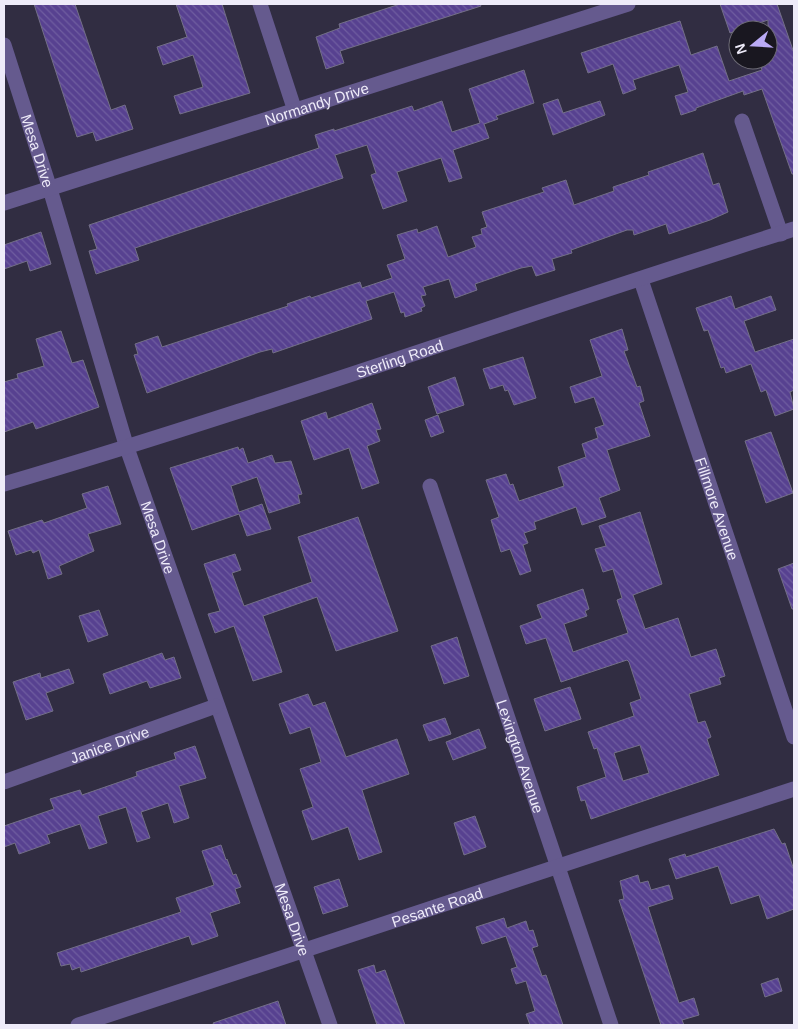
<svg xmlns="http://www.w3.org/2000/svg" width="798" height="1029" font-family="Helvetica,sans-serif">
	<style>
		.building { fill: url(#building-back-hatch); stroke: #736f87; fill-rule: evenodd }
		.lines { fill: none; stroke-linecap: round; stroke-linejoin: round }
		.minor { stroke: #655a8e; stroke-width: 15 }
		.labels { text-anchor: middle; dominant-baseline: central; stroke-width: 4.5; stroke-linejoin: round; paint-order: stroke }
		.street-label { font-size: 15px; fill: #eeebf9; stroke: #191720 }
	</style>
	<defs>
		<pattern id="building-back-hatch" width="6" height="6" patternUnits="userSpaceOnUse" patternTransform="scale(1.25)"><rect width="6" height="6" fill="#574190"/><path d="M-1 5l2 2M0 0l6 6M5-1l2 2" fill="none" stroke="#6f5da0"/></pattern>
	</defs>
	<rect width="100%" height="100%" fill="#312d42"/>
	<g class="building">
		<path d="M34,4H75L111,110L125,105L133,129L96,141L93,132L77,137Z"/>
		<path d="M176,4H222L250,93L180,114L174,96L203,87L193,55L163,65L157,47L187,37Z"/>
		<path d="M400,4H480L481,6L340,51L344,63L326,69L316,37L340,28L339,24Z"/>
		<path d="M720,4H777L794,53V174H792L762,89L744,95L743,91L696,108V110L681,115L675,96L688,92L679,65L633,80L636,89L623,94L613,64L588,73L581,53L680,21L691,55L717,46L729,81L762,70L759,60H768V20L730,33Z"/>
		<path d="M524,70L534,103L496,116L498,119L484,124L489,138L453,150L462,178L449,182L441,158L397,172L407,201L383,209L371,175L376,173L367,145L335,155L343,178L135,248L139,260L96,274L89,251L97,249L89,225L319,148L315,135L334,129V131L412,106L414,111L442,101L452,132L480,123L469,89Z"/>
		<path d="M558,99L563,113L600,101L605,115L553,135L543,104Z"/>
		<path d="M703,153L713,185L719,183L728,212L710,220L669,234L666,224L634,235L633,230H627L571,250L572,253L552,259L555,270L536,276L532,266L521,268L475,284L477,290L455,298L449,279L423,287L426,295L421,296L425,306L421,308L422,311L405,317L404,312L401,313L394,292L366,301L372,319L273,353L272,349L260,352L147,393L134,355L138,354L135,344L158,336L162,347L288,306L287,304L310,296L311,298L360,282L362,288L392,278L387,265L405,259L397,235L417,229L418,233L437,226L448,257L476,247L472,237L482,234L481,229L487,227L482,212L544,192L542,188L566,180L574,205L614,191L613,187L649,175L648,172Z"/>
		<path d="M41,232L51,264L30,271L27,261L4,269V245Z"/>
		<path d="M731,296L735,309L771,296L776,310L744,321L755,352L794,339V390L790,392L794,409L775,416L766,390L761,392L751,364L726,373L724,367L721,368L708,330L704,331L696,308Z"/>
		<path d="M622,329L628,350L624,351L637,387L640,386L644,401L639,403L650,436L607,450L620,490L599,498L606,517L582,525L576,507L534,522L536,529L524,533L528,543L523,545L531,571L520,575L510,549L501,552L491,520L499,517L486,480L506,474L510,485L513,484L519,501L564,486L558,467L586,457L582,444L598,438L595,428L604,425L594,397L575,403L570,387L602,376L590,340Z"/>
		<path d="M61,331L72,363L83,360L99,407L36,429L33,422L4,432V382L18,378L17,374L44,366L36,339Z"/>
		<path d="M523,357L536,398L514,405L508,390L505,391L503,385L490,389L483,369Z"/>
		<path d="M455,377L464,405L437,414L428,387Z"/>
		<path d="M372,403L381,429L376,430L380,441L367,446L379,483L362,489L349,448L314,460L301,421L326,412L328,419Z"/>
		<path d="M438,415L444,432L431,437L425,420Z"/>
		<path d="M771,432L793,493L766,503L745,441Z"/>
		<path d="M238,447L239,450L243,448L248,463L272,455L275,463L291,461L302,494L298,495L300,503L269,513L257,477L231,486L239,512L262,504L271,529L247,536L239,514L192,530L170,468Z"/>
		<path d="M108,486L121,524L88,534L94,551L59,566L62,574L48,579L39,550L33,553L31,550L16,555L8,531L42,520L44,523L87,508L82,494Z"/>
		<path d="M640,512L662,584L633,595L645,629L678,618L691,657L716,649L725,676L719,678L721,684L689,694L698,723L705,721L711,737L707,739L719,775L591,819L585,800L581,801L577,787L606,777L597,748L594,749L588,732L634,716L630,703L641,699L629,662L627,660L561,682L546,638L526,644L520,626L542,618L537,605L583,589L589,609L585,611L587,616L564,624L573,652L628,633L617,600L622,598L613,569L603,572L595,549L606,546L599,526ZM640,745L649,773L623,781L614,753Z"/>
		<path d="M358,517L398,631L336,651L317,597L263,616L282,672L253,681L234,626L215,633L208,614L220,611L204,564L235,554L241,570L232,573L244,606L312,582L298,537Z"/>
		<path d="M794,563V609H792L778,569Z"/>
		<path d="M99,610L108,635L88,642L79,616Z"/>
		<path d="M457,637L469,676L444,684L431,646Z"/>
		<path d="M162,653L165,660L174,657L181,678L150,688L147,681L110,694L103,674Z"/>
		<path d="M69,669L74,683L46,693L53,711L26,720L13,682L40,673L41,678Z"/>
		<path d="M570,687L581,719L545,731L534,699Z"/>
		<path d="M308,694L313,706L325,702L346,757L397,739L409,774L362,790L382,852L359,860L348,827L312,840L302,811L313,807L300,769L321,762L310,727L290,734L279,704Z"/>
		<path d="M445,718L451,734L429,741L423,725Z"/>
		<path d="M479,729L486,748L453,760L446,742Z"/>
		<path d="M195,746L206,778L179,786L189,818L174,823L168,803L141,812L150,838L137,842L126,807L98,816L107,843L89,849L80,824L47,835L50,843L19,854L15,843L4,847V826L54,809L50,799L80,790L82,795L137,776L136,772L176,759L174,753Z"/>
		<path d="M475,816L486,847L464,855L454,823Z"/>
		<path d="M774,829L782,844L785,843L794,870V909L767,919L759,895L731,904L718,866L676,879L669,859L685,854L686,857Z"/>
		<path d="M221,845L226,860L227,859L233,875L236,874L241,887L235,889L240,903L210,913L218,936L192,945L189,936L81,972L80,967L72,970L70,964L61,966L57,953L181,912L176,898L214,885L202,851Z"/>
		<path d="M638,875L640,883L648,881L651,890L669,885L673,899L648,907L679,1003L694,998L699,1015L682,1020L684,1025H661L619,900L624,899L620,881Z"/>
		<path d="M339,879L348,906L323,914L314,887Z"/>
		<path d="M504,918L507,928L526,921L529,931L533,930L538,946L532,948L542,976L546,975L563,1025H530L526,1014L535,1011L526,981L516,984L511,969L517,967L506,936L482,944L476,927Z"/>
		<path d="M374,965L376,973L385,970L405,1025H377L358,970Z"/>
		<path d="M778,978L782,991L765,997L761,984Z"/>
		<path d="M278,1001L286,1025H214L213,1023Z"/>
	</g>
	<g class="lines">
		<g class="minor">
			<path d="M260,4L295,111"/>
			<path id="s1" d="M4,45L50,189L127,448L330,1025"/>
			<path d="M742,121L781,234"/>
			<path id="s2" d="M4,203L628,4"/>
			<path id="s3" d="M641,280L794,737"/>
			<path id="s4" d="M4,484C269,406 530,312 794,229"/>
			<path id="s5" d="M430,486L611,1025"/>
			<path id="s6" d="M4,782L216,706"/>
			<path id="s7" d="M78,1025C318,948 555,866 794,789"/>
		</g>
	</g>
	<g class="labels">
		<g class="street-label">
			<text stroke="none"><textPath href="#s2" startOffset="328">Normandy Drive</textPath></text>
			<text stroke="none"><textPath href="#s1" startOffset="111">Mesa Drive</textPath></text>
			<text stroke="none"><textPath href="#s4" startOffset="415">Sterling Road</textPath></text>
			<text stroke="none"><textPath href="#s3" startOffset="241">Fillmore Avenue</textPath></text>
			<text stroke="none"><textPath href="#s1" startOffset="516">Mesa Drive</textPath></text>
			<text stroke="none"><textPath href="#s6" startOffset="112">Janice Drive</textPath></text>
			<text stroke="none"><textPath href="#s5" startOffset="285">Lexington Avenue</textPath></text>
			<text stroke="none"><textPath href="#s7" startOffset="378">Pesante Road</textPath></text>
			<text stroke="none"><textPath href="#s1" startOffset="921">Mesa Drive</textPath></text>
		</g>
	</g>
	<rect width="798" height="1029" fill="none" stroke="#eeebf9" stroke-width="10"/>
	<g transform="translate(753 45) rotate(252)"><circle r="24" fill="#191720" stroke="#6e6c77"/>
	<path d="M0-4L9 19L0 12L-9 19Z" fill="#baaaf6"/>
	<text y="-8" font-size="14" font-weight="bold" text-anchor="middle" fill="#eeebf9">N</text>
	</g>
</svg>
